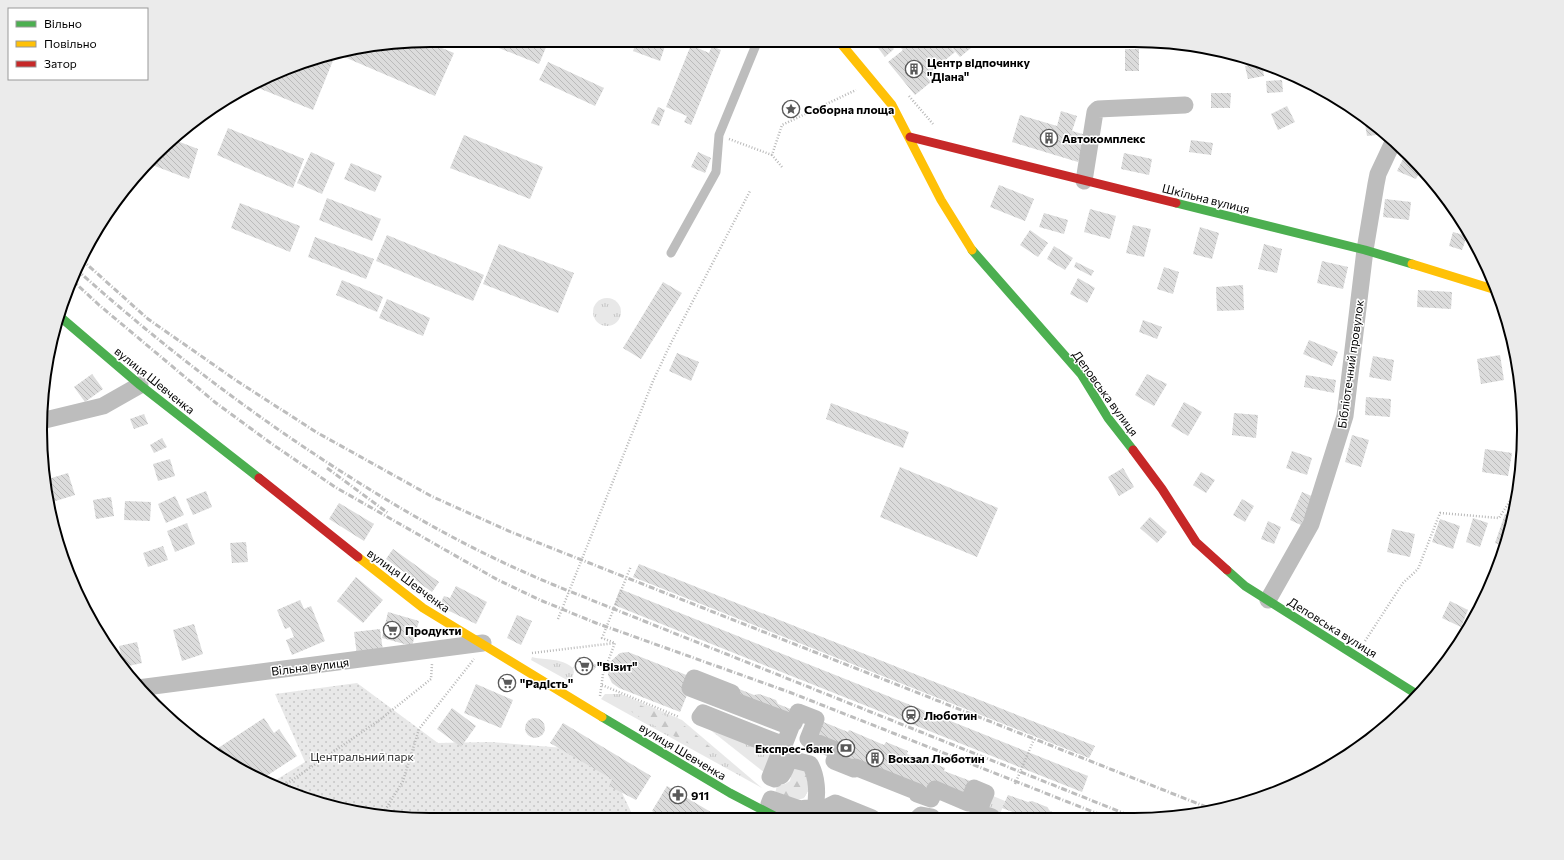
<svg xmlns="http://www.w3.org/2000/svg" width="1564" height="860" font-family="Commissioner,sans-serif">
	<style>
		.grass { fill: url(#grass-tufts) }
		.forest { fill: url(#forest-firs) }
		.park { fill: url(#park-dots) }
		.building { fill: url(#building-back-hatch) }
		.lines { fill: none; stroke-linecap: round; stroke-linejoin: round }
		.path { stroke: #b8b8b8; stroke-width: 2.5; stroke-dasharray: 1 2; stroke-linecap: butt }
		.lane { stroke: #bdbdbd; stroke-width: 9 }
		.street { stroke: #bdbdbd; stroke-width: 17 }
		.fast { stroke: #4caf50; stroke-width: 9 }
		.slow { stroke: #ffc107; stroke-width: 9 }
		.jam { stroke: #c62828; stroke-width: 9 }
		.rail { stroke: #bdbdbd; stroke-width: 3; stroke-dasharray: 6 2 1 2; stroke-linecap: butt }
		.path-bridge { stroke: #b8b8b8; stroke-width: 2.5; stroke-dasharray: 1 2; stroke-linecap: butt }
		.labels { text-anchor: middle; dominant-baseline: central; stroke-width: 3; stroke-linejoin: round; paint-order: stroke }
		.poi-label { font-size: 12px; font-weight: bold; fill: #000; stroke: #fff; text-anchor: start }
		.street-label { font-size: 12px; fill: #000; stroke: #fff }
		.park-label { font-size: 12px; fill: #2d2d2d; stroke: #fff }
		.rim { fill: none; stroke: #000; stroke-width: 2 }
	</style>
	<defs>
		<pattern id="grass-tufts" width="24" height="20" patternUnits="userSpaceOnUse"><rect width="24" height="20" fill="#e8e8e8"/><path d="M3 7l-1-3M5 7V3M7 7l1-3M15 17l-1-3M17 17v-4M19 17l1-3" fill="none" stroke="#c5c5c5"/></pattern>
		<pattern id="forest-firs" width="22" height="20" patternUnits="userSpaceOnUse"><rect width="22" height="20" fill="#e8e8e8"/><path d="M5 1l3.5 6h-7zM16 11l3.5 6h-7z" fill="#c5c5c5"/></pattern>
		<pattern id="park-dots" width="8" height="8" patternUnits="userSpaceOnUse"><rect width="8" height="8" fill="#e8e8e8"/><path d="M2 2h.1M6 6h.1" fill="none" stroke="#c5c5c5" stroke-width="1.8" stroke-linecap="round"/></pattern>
		<pattern id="building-back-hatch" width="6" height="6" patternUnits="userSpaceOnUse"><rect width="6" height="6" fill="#dcdcdc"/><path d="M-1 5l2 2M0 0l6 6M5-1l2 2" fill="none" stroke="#bbb"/></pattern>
	</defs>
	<rect width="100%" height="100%" fill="#fff"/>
	<g class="grass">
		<circle cx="607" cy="312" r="14"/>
		<path d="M532,657C547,661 560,657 573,668L574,672L572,679L567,680L531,660Z"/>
		<path d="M605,694H621L682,720L762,788L601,699Z"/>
		<path d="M699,721L781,749L770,777Z"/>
		<path d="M986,793L1005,801L999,817L978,812Z"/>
	</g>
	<g class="forest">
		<path d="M630,701L664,715L688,728L710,747L709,754L662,730L625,708V702Z"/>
		<path d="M793,767L805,769L809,789L804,798L795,801L775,794L777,785L785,784L790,781Z"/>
		<path d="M835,803L854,818H812Z"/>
	</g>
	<path class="park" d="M357,683L438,743L491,742L602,751L634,818L405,819L329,807L271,783L305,762L275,694Z"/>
	<g class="building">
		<path d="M479,40H534L547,45L539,64Z"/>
		<path d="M637,40H667L660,61L633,51Z"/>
		<path d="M872,40L887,41L894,49L885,57Z"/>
		<path d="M425,41L454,53L435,96L335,53L354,47Z"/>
		<path d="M894,41H911L917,48L925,41H945L955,52L926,76L931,82L915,95L888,62L903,50Z"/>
		<path d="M946,41H968L966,42L971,48L960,57Z"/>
		<path d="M1026,41H1072V42L1026,45Z"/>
		<path d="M691,45L709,53L712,46L721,50L691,125L684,122L687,116L666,107Z"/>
		<rect x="1125" y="49" width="14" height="22"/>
		<path d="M327,55L334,58L313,110L251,85L304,61Z"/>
		<path d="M548,62L604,88L595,106L539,80Z"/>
		<path d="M1260,63L1262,64L1264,76L1248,79L1245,66Z"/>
		<path d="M1282,80L1283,92L1267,93L1266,81Z"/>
		<path d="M1211,93H1231L1230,108H1211Z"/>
		<path d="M1287,106L1295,122L1278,130L1271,114Z"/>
		<path d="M658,107L665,110L659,126L651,123Z"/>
		<path d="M1061,111L1077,116L1072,131L1086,135L1078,162L1012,142L1020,115L1057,126Z"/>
		<path d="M1364,118L1387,134L1367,136Z"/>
		<path d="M228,128L304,159L293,188L217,155Z"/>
		<path d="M464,135L543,167L530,199L450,168Z"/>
		<path d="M172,139L198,149L189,179L147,163Z"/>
		<path d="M1191,140L1213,143L1211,155L1189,152Z"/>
		<path d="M311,152L335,163L322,194L297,183Z"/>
		<path d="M698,152L711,158L705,173L691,167Z"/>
		<path d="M1124,153L1152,159L1149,175L1121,169Z"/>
		<path d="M1406,153L1421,169L1416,179L1397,171Z"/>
		<path d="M351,163L382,176L375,192L344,179Z"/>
		<path d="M999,185L1034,199L1025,221L990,207Z"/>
		<path d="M327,198L381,219L372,241L319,220Z"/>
		<path d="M1385,199L1411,202L1409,220L1383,217Z"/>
		<path d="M240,203L300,226L290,252L231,228Z"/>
		<path d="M1090,209L1116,216L1110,239L1084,232Z"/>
		<path d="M1044,213L1068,220L1064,234L1039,227Z"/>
		<path d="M1133,225L1151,229L1144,257L1126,253Z"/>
		<path d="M1200,227L1219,233L1212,259L1193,254Z"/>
		<path d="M1030,230L1048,243L1038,257L1020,245Z"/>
		<path d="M1453,232L1467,236L1462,250L1449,246Z"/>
		<path d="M387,235L484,275L473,301L376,261Z"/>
		<path d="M315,237L374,259L366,279L308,257Z"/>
		<path d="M499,244L574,273L558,313L483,284Z"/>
		<path d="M1264,244L1282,249L1277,273L1258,269Z"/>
		<path d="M1054,246L1073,258L1065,270L1047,259Z"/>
		<path d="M1322,261L1348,267L1343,289L1317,283Z"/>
		<path d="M1076,262L1094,271L1091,276L1074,267Z"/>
		<path d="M1164,267L1179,272L1173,294L1157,289Z"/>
		<path d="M1078,278L1095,288L1087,303L1070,294Z"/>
		<path d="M342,280L383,297L377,312L336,295Z"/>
		<path d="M663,282L682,293L641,359L623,348Z"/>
		<path d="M1243,285L1244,310L1217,311L1216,287Z"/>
		<path d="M1418,290L1452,292L1451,309L1417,307Z"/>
		<path d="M387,299L430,318L423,336L379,318Z"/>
		<path d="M1143,320L1162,327L1157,339L1139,332Z"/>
		<path d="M1309,340L1338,352L1332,366L1303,354Z"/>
		<path d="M677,353L699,362L691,381L669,371Z"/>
		<path d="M1500,355L1504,380L1481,384L1477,359Z"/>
		<path d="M1373,356L1394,360L1391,381L1369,377Z"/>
		<path d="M92,374L103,389L85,402L74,387Z"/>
		<path d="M1147,374L1167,384L1154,406L1135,395Z"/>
		<path d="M1306,375L1336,380L1334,393L1304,387Z"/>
		<path d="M1366,397L1391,399L1390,417L1365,415Z"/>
		<path d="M1184,402L1202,412L1188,436L1171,426Z"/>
		<path d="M831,403L909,432L903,448L826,419Z"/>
		<path d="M1234,413L1258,415L1256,438L1232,435Z"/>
		<path d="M144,414L148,424L134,429L130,419Z"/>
		<path d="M1352,435L1369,440L1361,467L1345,462Z"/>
		<path d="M162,438L167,447L154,453L150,445Z"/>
		<path d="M1485,449L1512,453L1508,476L1482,472Z"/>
		<path d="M1292,451L1312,458L1307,475L1286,468Z"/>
		<path d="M170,459L175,476L158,481L153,464Z"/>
		<path d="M900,467L998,508L977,557L880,517Z"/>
		<path d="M1123,468L1134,487L1119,496L1108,477Z"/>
		<path d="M1201,472L1215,480L1206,493L1193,485Z"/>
		<path d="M68,473L75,495L49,503L45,480Z"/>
		<path d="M206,491L212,507L193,515L186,499Z"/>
		<path d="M1302,492L1314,497L1301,525L1290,520Z"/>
		<path d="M175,496L184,515L166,523L158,504Z"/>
		<path d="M111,497L114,516L96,519L93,500Z"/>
		<path d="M1242,499L1254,506L1245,522L1233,515Z"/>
		<path d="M125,501L151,502L150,521L124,520Z"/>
		<path d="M339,503L374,524L364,541L329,519Z"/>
		<path d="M1505,514L1512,516L1503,546L1495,543Z"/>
		<path d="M1150,517L1167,532L1157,543L1140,528Z"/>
		<path d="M1473,518L1488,523L1480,547L1466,542Z"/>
		<path d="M51,519H54L56,536L53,531Z"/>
		<path d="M1440,519L1460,526L1453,549L1432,542Z"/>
		<path d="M1268,521L1281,527L1274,544L1261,539Z"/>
		<path d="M187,523L195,544L175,552L167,531Z"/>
		<path d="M1392,529L1415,534L1410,557L1387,552Z"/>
		<path d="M246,542L248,562L232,563L230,543Z"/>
		<path d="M163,546L168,560L148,567L143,553Z"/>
		<path d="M393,549L439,582L432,592L386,559Z"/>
		<path d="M639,564L1095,746L1089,758L633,577Z"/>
		<path d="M356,577L383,600L363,623L337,601Z"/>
		<path d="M456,586L487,602L476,624L439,606L444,596L450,598Z"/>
		<path d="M620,589L1088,776L1082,792L614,605Z"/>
		<path d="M300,600L304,609L311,606L325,641L292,655L286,640L294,637L290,627L285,629L277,610Z"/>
		<path d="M1450,601L1468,610L1461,627L1442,618Z"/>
		<path d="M388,612L419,621L412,646L382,638Z"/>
		<path d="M517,615L532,621L521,645L507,638Z"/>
		<path d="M194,624L203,654L182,661L173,630Z"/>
		<path d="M380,629L383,651L357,655L354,632Z"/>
		<path d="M137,642L142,663L124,667L119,646Z"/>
		<path d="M628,652L694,678L680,712L619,688L612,683L608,675L610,662L620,653Z"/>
		<path d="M579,657L597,665L594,670L591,669L589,675L573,668Z"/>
		<path d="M476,684L513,700L501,728L464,713Z"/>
		<path d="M734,687L754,695L759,694L776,700L778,704L798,712L794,723L730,699Z"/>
		<path d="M452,708L476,726L461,747L437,729Z"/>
		<path d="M264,718L274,733L279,729L297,756L262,779L235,768L212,752Z"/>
		<circle cx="535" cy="728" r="10"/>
		<path d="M816,719L848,732L849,730L884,745L886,742L908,751L907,754L928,763L929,761L945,768L944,771L976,783L968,803L931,799L808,739Z"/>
		<path d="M563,723L651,776L636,800L609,786L612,779L550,743Z"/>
		<path d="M667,786L714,814L711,818H664L652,811Z"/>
		<path d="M1008,795L1028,802L1032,801L1047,807L1050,811L1065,817H1026L1002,808Z"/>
	</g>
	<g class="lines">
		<g class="path">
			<path d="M909,96L933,124"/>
			<path d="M729,139L772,155"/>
			<path d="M782,167L772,155L782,125L856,90"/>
			<path d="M1365,641L1403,583L1418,569L1440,513L1499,518L1519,487"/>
			<path d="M532,653L615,643"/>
			<path d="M602,685L679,717"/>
			<path d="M600,696L603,674L615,643L602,638L631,566"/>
			<path d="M1015,784L1035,737"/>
			<path d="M282,787L381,719L431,679L432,664"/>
			<path d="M373,814L383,813L486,819"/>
			<path d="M382,815L403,781L419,729L474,659"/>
		</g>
		<path class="lane" d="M671,253L716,172L719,135L758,40"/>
		<g class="street">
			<path d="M1084,181L1095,112L1098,109L1185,105"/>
			<path d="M41,421L103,406L140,385"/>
			<path d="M1268,600L1311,524L1345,416L1365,250L1376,184L1378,174L1394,140"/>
			<path d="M138,688L483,643"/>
			<path d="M803,818L769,804L771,799L800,809L815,807C818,794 817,776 810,764L790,759C786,764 786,771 781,776H777L775,779L770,777L781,749L700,717L703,713L784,745L791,727L690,688L694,678L732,693L730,699L794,723L798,712L816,719L808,739L838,751L834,761L854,769L855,767L918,792L917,794L931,799L935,789L968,803L974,788L986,793L978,812L992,817"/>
			<path d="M812,818L815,813L835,803L872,818"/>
			<path d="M918,818L921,815L932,817"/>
		</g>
		<g class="fast">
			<path d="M1176,203L1365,250L1412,264"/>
			<path d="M972,250L1081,374L1108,418L1133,450"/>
			<path d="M58,315L140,385L259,478"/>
			<path d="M1227,570L1245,586L1418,695"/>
			<path d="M602,717L730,793L778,818"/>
		</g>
		<g class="slow">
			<path d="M838,40L892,105L941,200L972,250"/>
			<path d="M1412,264L1496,290"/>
			<path d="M358,557L423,608L602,717"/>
		</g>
		<g class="jam">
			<path d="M910,137L1176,203"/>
			<path d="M1133,450L1162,489L1196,542L1227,570"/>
			<path d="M259,478L358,557"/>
		</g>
		<g class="rail">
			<path d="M81,259L148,319L237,381L316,432L431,496L511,532L1214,810"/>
			<path d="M76,269C155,340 239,405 328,463C402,511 472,551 554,585L1133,817"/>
			<path d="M71,279L99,305L216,403L272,444L335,487L498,580L540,600L596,623L789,692L1106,817"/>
			<path d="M327,468L388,513"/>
		</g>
		<path class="path-bridge" d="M558,619L653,381L670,345L750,191"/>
	</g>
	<defs>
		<symbol id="building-ring" viewBox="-11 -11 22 22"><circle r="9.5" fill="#fff" stroke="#595959" stroke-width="1.5"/><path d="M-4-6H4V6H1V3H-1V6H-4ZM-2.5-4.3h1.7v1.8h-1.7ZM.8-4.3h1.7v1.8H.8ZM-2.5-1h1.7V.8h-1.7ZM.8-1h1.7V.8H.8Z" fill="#595959"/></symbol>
		<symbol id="sight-ring" viewBox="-11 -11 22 22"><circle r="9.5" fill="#fff" stroke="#595959" stroke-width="1.5"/><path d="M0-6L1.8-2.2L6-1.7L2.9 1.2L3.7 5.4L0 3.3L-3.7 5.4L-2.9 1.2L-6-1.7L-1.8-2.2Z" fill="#595959"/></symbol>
		<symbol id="supermarket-ring" viewBox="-11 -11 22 22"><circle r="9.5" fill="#fff" stroke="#595959" stroke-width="1.5"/><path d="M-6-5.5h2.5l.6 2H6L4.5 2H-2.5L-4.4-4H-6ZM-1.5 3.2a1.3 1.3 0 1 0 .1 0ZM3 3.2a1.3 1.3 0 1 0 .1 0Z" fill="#595959"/></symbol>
		<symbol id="station-ring" viewBox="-11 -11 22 22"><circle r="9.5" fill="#fff" stroke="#595959" stroke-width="1.5"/><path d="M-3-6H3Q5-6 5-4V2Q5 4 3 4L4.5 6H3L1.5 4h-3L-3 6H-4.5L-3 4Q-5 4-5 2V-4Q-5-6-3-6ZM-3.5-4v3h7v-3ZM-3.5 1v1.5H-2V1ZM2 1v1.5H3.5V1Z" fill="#595959"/></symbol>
		<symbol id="bank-ring" viewBox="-11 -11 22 22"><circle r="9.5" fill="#fff" stroke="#595959" stroke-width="1.5"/><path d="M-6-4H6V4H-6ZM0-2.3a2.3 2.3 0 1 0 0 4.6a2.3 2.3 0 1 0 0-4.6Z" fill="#595959"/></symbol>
		<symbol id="pharmacy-ring" viewBox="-11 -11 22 22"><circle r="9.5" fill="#fff" stroke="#595959" stroke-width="1.5"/><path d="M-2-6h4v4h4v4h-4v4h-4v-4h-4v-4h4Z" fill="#595959"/></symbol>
	</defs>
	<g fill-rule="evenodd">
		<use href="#building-ring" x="904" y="59" width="20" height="20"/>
		<use href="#sight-ring" x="781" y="99" width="20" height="20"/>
		<use href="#building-ring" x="1039" y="128" width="20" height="20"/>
		<use href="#supermarket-ring" x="382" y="620" width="20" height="20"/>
		<use href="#supermarket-ring" x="574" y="656" width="20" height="20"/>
		<use href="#supermarket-ring" x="497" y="673" width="20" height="20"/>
		<use href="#station-ring" x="901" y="705" width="20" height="20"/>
		<use href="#bank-ring" x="836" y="738" width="20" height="20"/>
		<use href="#building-ring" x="865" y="748" width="20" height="20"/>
		<use href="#pharmacy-ring" x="668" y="785" width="20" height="20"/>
	</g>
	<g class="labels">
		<g class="poi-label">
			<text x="927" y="62">Центр відпочинку<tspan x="927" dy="14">"Діана"</tspan></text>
			<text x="804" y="109">Соборна площа</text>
			<text x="1062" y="138">Автокомплекс</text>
			<text x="405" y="630">Продукти</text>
			<text x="597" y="666">"Візит"</text>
			<text x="520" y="683">"Радість"</text>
			<text x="924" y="715">Люботин</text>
			<text x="833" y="748" text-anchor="end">Експрес-банк</text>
			<text x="888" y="758">Вокзал Люботин</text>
			<text x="691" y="795">911</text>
		</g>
		<g class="street-label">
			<text transform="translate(1206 198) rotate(14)">Шкільна вулиця</text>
			<text transform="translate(1350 364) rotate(-82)">Бібліотечний провулок</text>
			<text transform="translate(155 380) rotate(39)">вулиця Шевченка</text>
			<text transform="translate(1106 393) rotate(54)">Деповська вулиця</text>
			<text transform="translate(409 580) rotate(36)">вулиця Шевченка</text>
			<text transform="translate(1333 627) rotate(32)">Деповська вулиця</text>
			<text transform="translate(310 666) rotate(-7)">Вільна вулиця</text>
			<text transform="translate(683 751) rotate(31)">вулиця Шевченка</text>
		</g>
		<g class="park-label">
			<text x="362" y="756">Центральний парк</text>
		</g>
	</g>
	<path d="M0 0H1564V860H0ZM430 47H1134A383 383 0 0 1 1517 430V430A383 383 0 0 1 1134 813H430A383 383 0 0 1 47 430V430A383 383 0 0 1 430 47Z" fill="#ebebeb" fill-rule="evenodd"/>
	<path class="rim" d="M430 47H1134A383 383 0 0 1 1517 430V430A383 383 0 0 1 1134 813H430A383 383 0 0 1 47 430V430A383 383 0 0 1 430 47Z"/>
	<rect x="8" y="8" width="140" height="72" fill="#ffffff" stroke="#999999"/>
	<rect x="16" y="21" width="20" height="6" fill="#4caf50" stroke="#999999"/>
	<text x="44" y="28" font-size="12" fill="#000000">Вільно</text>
	<rect x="16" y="41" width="20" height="6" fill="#ffc107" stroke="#999999"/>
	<text x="44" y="48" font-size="12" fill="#000000">Повільно</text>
	<rect x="16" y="61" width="20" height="6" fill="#c62828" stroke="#999999"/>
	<text x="44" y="68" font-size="12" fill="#000000">Затор</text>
</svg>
